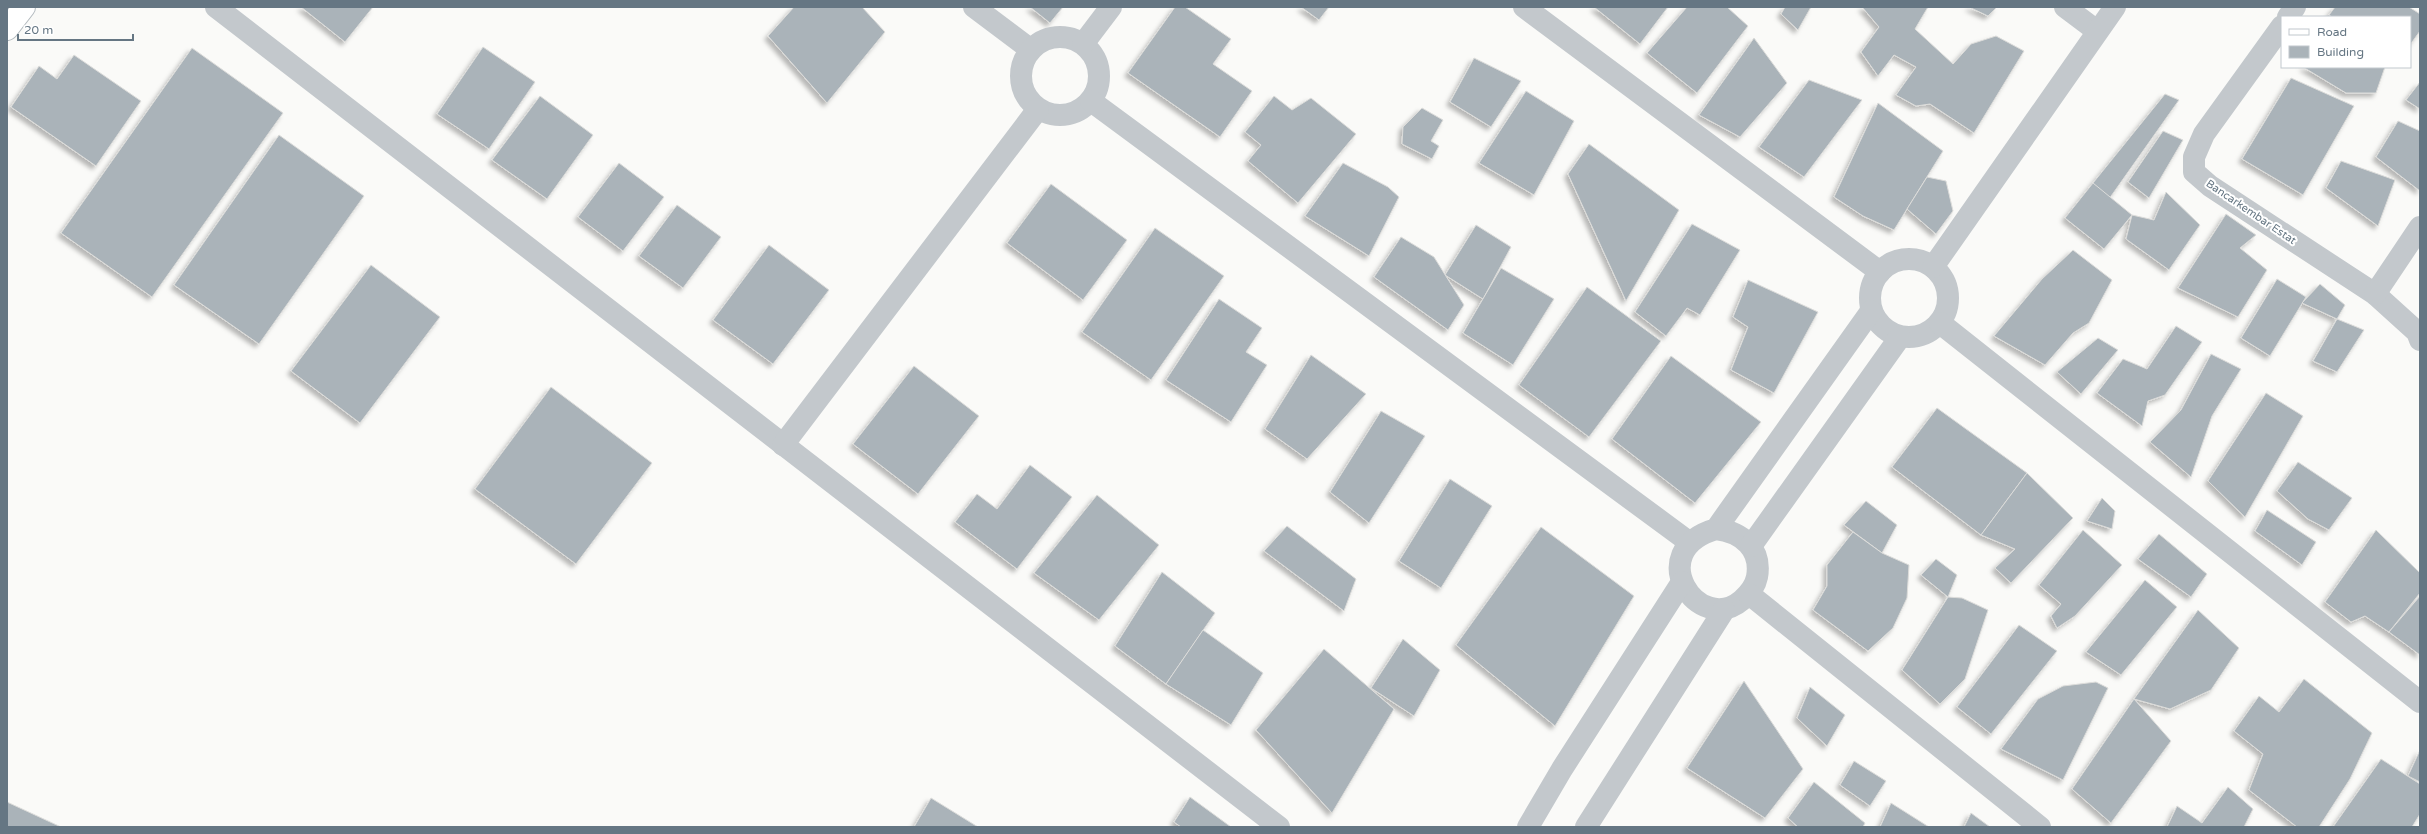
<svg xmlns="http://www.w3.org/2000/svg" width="2427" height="834" font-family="'Varela Round',sans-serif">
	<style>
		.building { fill: #aab3b9; stroke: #dcdcda; filter: url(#shadow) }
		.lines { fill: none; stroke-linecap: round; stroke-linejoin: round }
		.secondary-casing { stroke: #b3babf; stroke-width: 24 }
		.street { stroke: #c3c8cc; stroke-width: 22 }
		.secondary { stroke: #fff; stroke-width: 22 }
		.labels { text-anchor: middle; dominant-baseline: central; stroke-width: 4; stroke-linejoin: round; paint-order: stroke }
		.street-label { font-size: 11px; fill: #657683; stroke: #fff }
	</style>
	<defs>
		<filter id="shadow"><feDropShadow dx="-3.5" dy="3.5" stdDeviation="2" flood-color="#0004"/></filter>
	</defs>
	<rect width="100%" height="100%" fill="#fafaf8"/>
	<g class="building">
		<path d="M301,7H373L345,42Z"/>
		<path d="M794,7H862L885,32L827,103L768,36Z"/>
		<path d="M1030,7H1063L1050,23Z"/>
		<path d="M1175,7H1185L1231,39L1213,64L1252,91L1220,137L1128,73Z"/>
		<path d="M1301,7H1329L1319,20Z"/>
		<path d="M1594,7H1668L1640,44Z"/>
		<path d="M1687,7H1727L1748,26L1697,93L1647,53Z"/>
		<path d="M1785,7H1811L1798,30L1781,14Z"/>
		<path d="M1862,7H1928L1915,29L1953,64L1971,44L1996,36L2024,51L1974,133L1930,104L1916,106L1896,95L1916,67L1894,55L1878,76L1861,52L1879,27Z"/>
		<path d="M1969,7H1997L1988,16Z"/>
		<path d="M2335,7H2409L2420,14V31L2410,45V17H2332L2329,15Z"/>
		<path d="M1754,38L1787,83L1740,137L1699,115Z"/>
		<path d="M483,47L535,82L489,149L437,114Z"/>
		<path d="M192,48L283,113L152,297L61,233Z"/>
		<path d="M74,55L141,101L96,166L11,107L39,66L57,79Z"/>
		<path d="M1474,58L1521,81L1491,127L1450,102Z"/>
		<path d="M2303,67H2385L2376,93H2346Z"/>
		<path d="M2291,78L2354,106L2303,195L2242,159Z"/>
		<path d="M1809,80L1862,100L1804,177L1759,147Z"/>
		<path d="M2420,82V109L2406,100Z"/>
		<path d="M1526,91L1574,121L1534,195L1479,163Z"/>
		<path d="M2165,94L2179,100L2109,199L2093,183Z"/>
		<path d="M540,96L593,135L547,199L492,160Z"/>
		<path d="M1274,96L1292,110L1311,98L1356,134L1298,203L1248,161L1261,145L1245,132Z"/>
		<path d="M1878,103L1943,151L1894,230L1863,216L1834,197Z"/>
		<path d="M1422,108L1443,120L1431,141L1439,146L1432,159L1402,144L1403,127Z"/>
		<path d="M2398,121L2420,131V191L2376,157Z"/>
		<path d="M2163,131L2183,140L2149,198L2128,182Z"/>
		<path d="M279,135L364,196L259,344L174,285Z"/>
		<path d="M1589,144L1679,210L1626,301L1568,174Z"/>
		<path d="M2341,161L2395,180L2378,226L2326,188Z"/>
		<path d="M619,163L664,197L623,251L578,217Z"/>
		<path d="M1343,163L1388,187L1399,197L1369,256L1305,216Z"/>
		<path d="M1927,177L1946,181L1953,211L1936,234L1907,209Z"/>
		<path d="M2093,183L2132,215L2104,249L2065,218Z"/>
		<path d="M1051,184L1127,240L1083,300L1007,243Z"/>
		<path d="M2166,192L2200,225L2169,270L2126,239L2132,215L2154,220Z"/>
		<path d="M677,205L721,237L683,288L639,256Z"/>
		<path d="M2226,214L2256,235L2240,248L2267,270L2238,317L2178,288Z"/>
		<path d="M1692,224L1740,250L1700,315L1687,308L1666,336L1635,312Z"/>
		<path d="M1476,225L1511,247L1483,299L1445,275Z"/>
		<path d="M1155,228L1224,276L1151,380L1082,332Z"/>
		<path d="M1401,237L1434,257L1464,305L1448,330L1374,277Z"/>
		<path d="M769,245L829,290L773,364L713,320Z"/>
		<path d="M2073,250L2112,280L2089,323L2073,333L2045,365L1994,336L2042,279Z"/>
		<path d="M371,265L440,317L360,423L291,371Z"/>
		<path d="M1501,268L1554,299L1513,365L1463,333Z"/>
		<path d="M2277,279L2306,297L2270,356L2241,338Z"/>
		<path d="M1748,280L1818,312L1774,393L1731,370L1748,327L1733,317Z"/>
		<path d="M2320,284L2345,305L2337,319L2302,303Z"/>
		<path d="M1587,287L1661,341L1589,437L1519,385Z"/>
		<path d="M1219,299L1262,328L1246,352L1267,365L1231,422L1166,380Z"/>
		<path d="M2337,319L2364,330L2337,372L2313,361Z"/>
		<path d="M2176,326L2202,342L2165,395L2148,401L2142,426L2097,393L2123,359L2147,369Z"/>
		<path d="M2098,338L2118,350L2081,394L2057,372Z"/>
		<path d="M2211,354L2241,369L2212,416L2191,477L2150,442L2181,410Z"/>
		<path d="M1311,355L1366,394L1307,459L1265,429Z"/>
		<path d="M1671,356L1761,422L1695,503L1612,439Z"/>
		<path d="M914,366L979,416L918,494L853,444Z"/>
		<path d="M551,387L652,463L576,564L475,489Z"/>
		<path d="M2266,393L2303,416L2245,517L2208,481Z"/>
		<path d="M1937,408L2027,473L1981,535L1892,467Z"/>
		<path d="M1381,411L1425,436L1369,523L1330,492Z"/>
		<path d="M2298,462L2352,498L2329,530L2308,519L2277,491Z"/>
		<path d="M1030,465L1072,497L1017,569L955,522L977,494L997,509Z"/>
		<path d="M2027,473L2073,518L2011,583L1995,568L2015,549L1981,535Z"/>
		<path d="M1450,479L1492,506L1441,588L1399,561Z"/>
		<path d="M1097,495L1159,545L1099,620L1034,573Z"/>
		<path d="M2102,498L2115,511L2112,529L2087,521Z"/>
		<path d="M1866,501L1897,525L1882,553L1844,525Z"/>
		<path d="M2267,510L2316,542L2302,565L2255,531Z"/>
		<path d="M1287,526L1356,579L1344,611L1264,551Z"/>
		<path d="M1541,527L1634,596L1555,726L1456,645Z"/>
		<path d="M2083,530L2122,565L2075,616L2057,628L2051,616L2061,604L2039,585Z"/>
		<path d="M2376,530L2420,573V593L2389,632L2365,616L2351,622L2325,602Z"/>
		<path d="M1853,532L1882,553L1909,565L1907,598L1893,628L1868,651L1813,610L1827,586V565Z"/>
		<path d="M2159,534L2207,574L2191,597L2138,559Z"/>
		<path d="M1936,559L1957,575L1948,597L1921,575Z"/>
		<path d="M1162,572L1215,613L1166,684L1115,646Z"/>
		<path d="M2145,580L2177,607L2121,675L2086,652Z"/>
		<path d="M2420,596V655L2389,632Z"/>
		<path d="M1948,597L1962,598L1988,610L1965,679L1940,704L1902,670Z"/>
		<path d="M2198,610L2239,648L2211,690L2170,709L2134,699Z"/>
		<path d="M2019,625L2057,651L1991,734L1957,707Z"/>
		<path d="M1203,630L1263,673L1231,725L1166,684Z"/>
		<path d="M1403,639L1440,670L1414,716L1371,688Z"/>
		<path d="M1324,649L1394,709L1332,813L1256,730Z"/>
		<path d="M2304,679L2372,733L2350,779L2319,827H2297L2249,790L2263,754L2234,731L2259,696L2279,712Z"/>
		<path d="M1744,681L1803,769L1765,818L1687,768Z"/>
		<path d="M2096,682L2108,688L2063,780L2001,749L2038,699L2063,686Z"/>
		<path d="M1810,687L1845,715L1827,746L1797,718Z"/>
		<path d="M2134,699L2171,741L2111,823L2072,789Z"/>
		<path d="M2420,750V782L2408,776Z"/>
		<path d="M2381,759L2420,784V814L2412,827H2333Z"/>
		<path d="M1854,761L1886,781L1870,806L1840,785Z"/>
		<path d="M1814,782L1865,823L1863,827H1798L1788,818Z"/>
		<path d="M2228,787L2253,809L2244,827H2167L2177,806L2202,823Z"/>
		<path d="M1190,797L1231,827H1181L1174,822Z"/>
		<path d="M931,798L978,827H914Z"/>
		<path d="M7,802L61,827H7Z"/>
		<path d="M1891,803L1929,827H1880Z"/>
		<path d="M1971,813L1990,827H1964Z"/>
	</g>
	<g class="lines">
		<defs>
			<path id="secondary" d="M7,29L24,7"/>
		</defs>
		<use href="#secondary" class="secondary-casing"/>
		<g class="street">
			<path d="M216,7L1279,827"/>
			<path d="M974,7L1030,49"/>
			<path d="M1524,7L1880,272"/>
			<path d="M2065,7L2097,31"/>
			<path d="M2288,17L2295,7"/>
			<path d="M2282,26L2204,134L2194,157V172L2210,186L2375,294L2417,332L2420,340"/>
			<circle cx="1060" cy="76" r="39"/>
			<path d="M1083,44L1111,7"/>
			<path d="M1091,101L1689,542"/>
			<circle cx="1909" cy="298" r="39"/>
			<path d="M1933,267L2115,7"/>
			<path d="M2375,294L2420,227"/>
			<path d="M1940,323L2420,702"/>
			<path d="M783,445L1038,109"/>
			<path d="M1716,529C1742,532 1762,549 1757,577C1755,587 1749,594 1742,600C1699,637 1641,551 1716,529L1871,311"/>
			<path d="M1751,546L1900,337"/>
			<path d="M1749,594L2040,827"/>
			<path d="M1528,827L1562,769L1682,582"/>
			<path d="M1586,827L1724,610"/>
		</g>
		<use href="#secondary" class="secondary"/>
	</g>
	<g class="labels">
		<g class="street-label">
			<text transform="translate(2251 212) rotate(34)">Bancarkembar Estat</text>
		</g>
	</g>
	<rect width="2427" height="834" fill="none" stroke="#657683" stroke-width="16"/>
	<rect x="2281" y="16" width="130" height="52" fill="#ffffff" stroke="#c1c8cd"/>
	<rect x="2289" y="29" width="20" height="6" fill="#ffffff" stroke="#c1c8cd"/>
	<text x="2317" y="36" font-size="12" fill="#657683">Road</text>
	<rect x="2289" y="46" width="20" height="12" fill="#aab3b9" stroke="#c1c8cd"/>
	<text x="2317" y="56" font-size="12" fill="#657683">Building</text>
	<path d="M18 34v6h115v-6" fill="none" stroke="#657683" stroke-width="2"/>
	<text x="24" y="34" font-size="12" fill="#657683" stroke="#ffffff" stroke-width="3" paint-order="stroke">20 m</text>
</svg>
